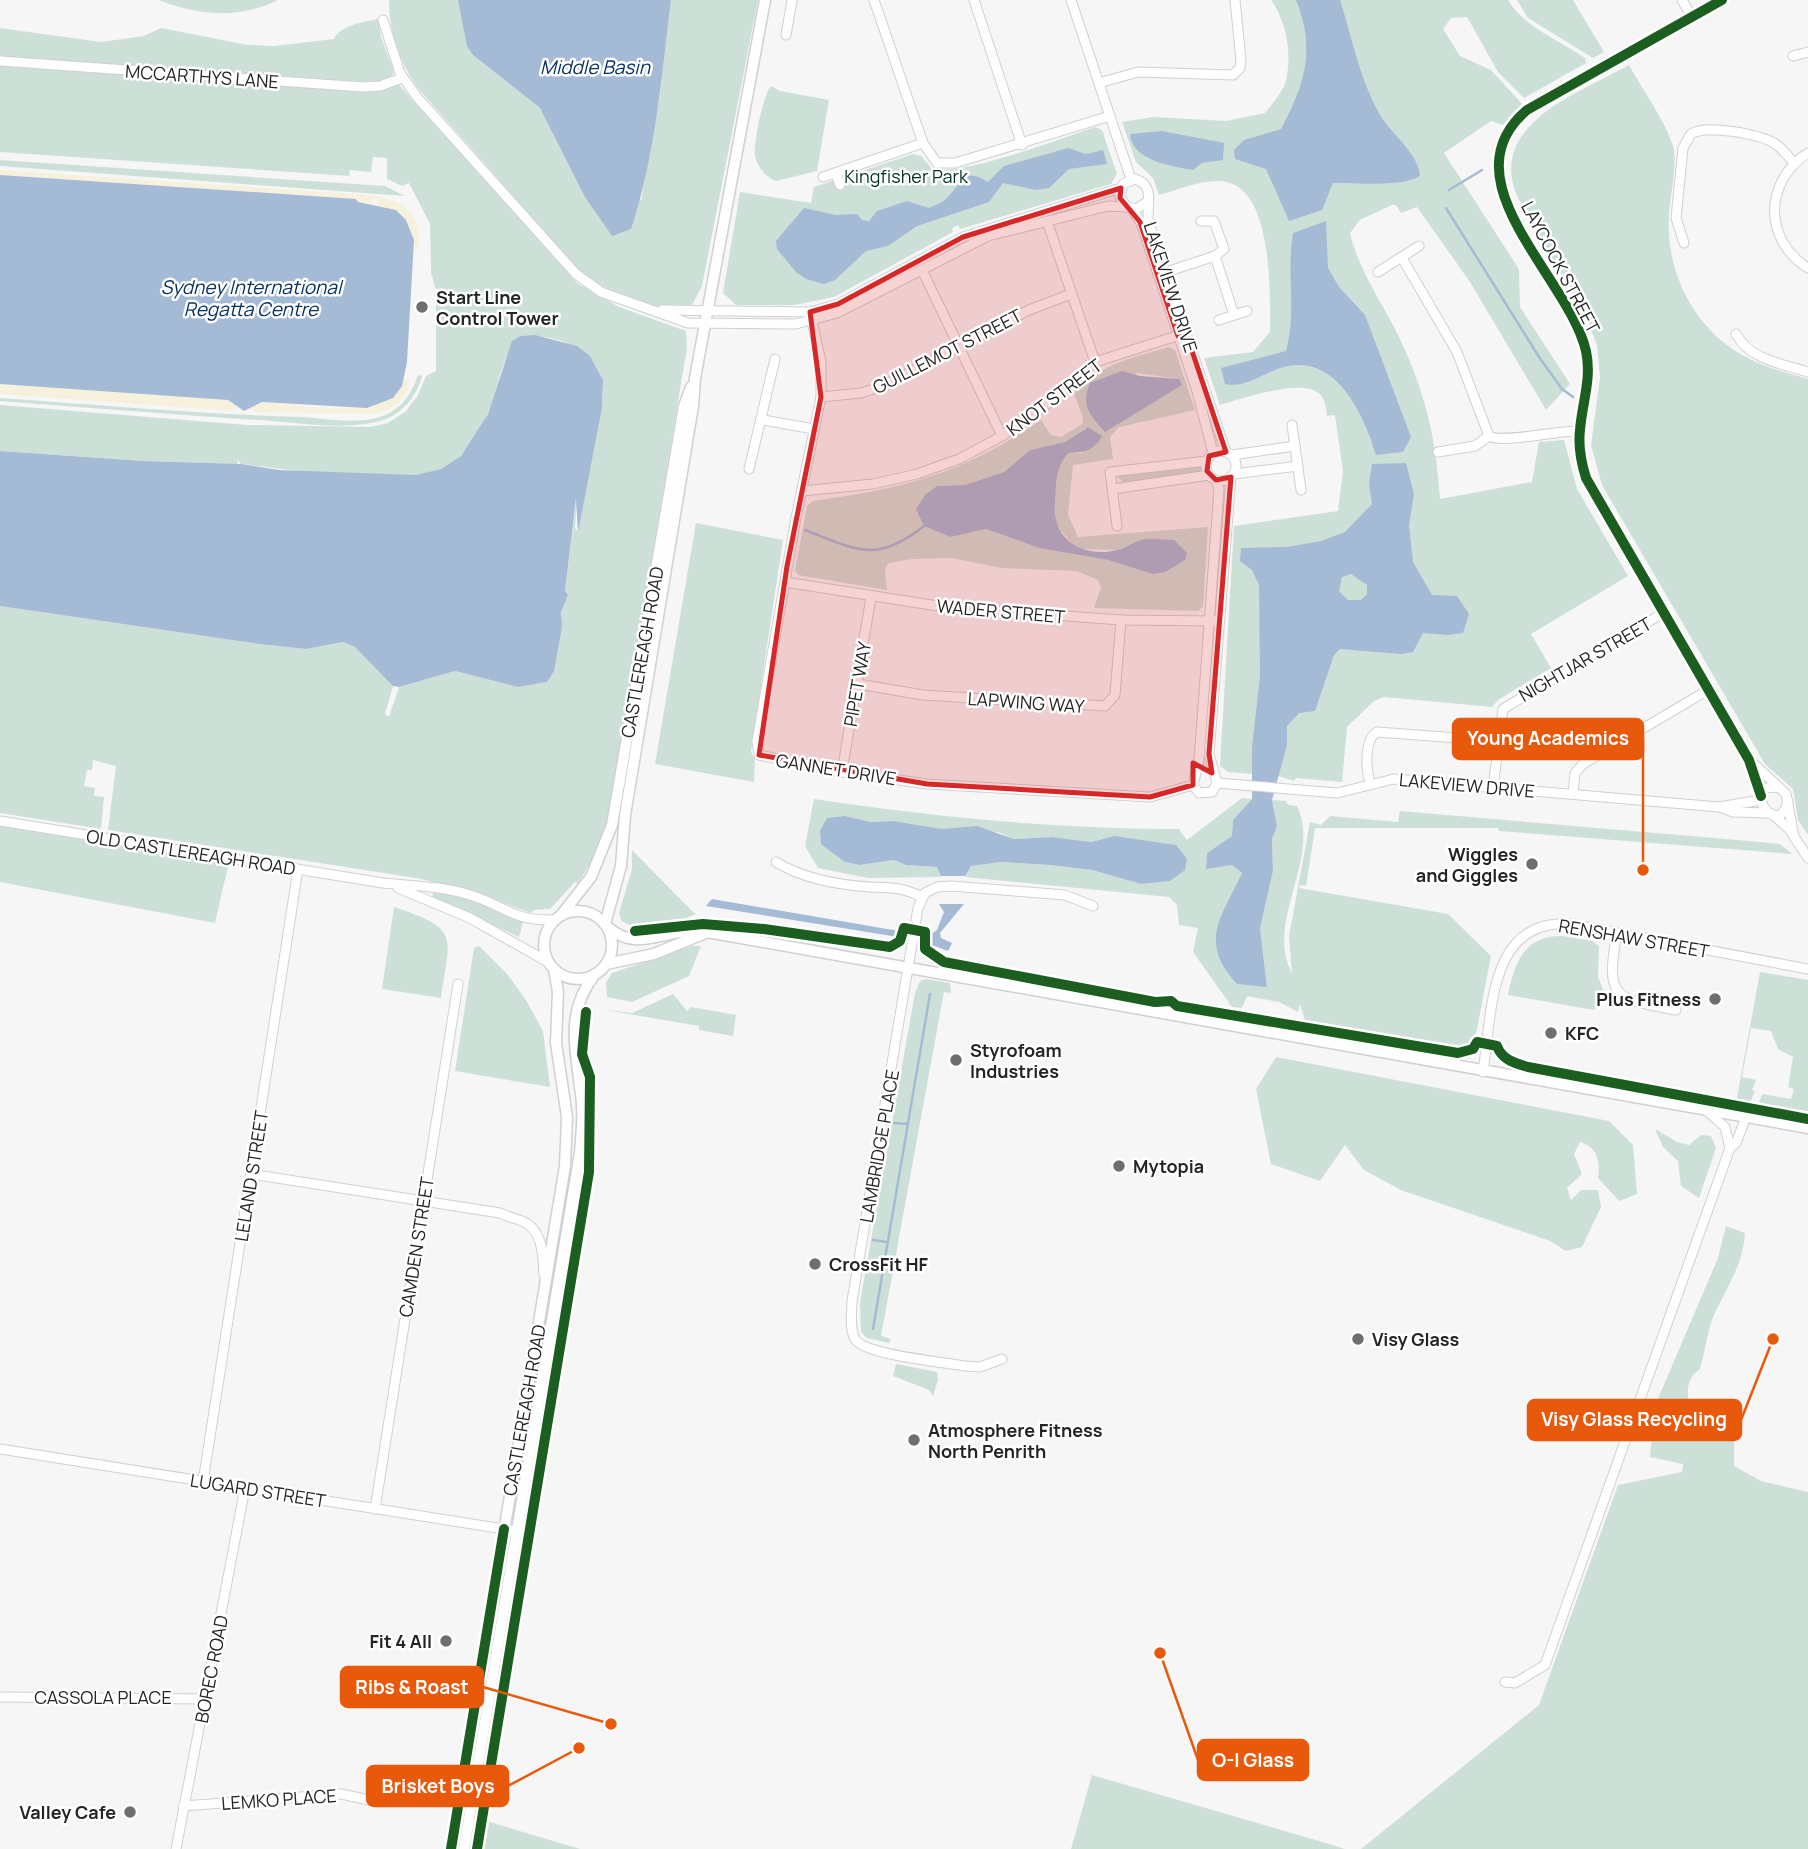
<svg xmlns="http://www.w3.org/2000/svg" width="1808" height="1849" font-family="Manrope,sans-serif">
	<style>
		.green { fill: #cde0d7; fill-rule: evenodd }
		.sand { fill: #f6f1dd }
		.water { fill: #a5bad5; fill-rule: evenodd }
		.lines { fill: none; stroke-linecap: round; stroke-linejoin: round }
		.stream { stroke: #a5bad5; stroke-width: 2.5 }
		.minor-casing { stroke: #d0d0d0; stroke-width: 11 }
		.major-casing { stroke: #d0d0d0; stroke-width: 13 }
		.minor { stroke: #fefefe; stroke-width: 9 }
		.major { stroke: #fefefe; stroke-width: 10 }
		.cycleway-casing { stroke: #fff; stroke-width: 15 }
		.cycleway { stroke: #1b5e20; stroke-width: 10 }
		.marked { fill: #d62828; fill-opacity: 0.2; stroke: #d62828; stroke-width: 5; stroke-linejoin: round }
		.poi-dot { fill: #6d6e6e; stroke: #fff; stroke-width: 2.5 }
		.labels { text-anchor: middle; dominant-baseline: central; stroke-width: 5; stroke-linejoin: round; paint-order: stroke }
		.street-label { font-size: 18px; fill: #232424; stroke: #fff }
		.park-label { font-size: 18px; fill: #043321; stroke: #fff }
		.poi-label { font-size: 18px; font-weight: bold; fill: #232424; stroke: #fff; text-anchor: start }
		.water-label { font-size: 19px; font-style: italic; fill: #063162; stroke: #fff }
		.leader { fill: none; stroke: #e8590c; stroke-width: 2.5 }
		.callout-dot { fill: #e8590c; stroke: #fff; stroke-width: 2.5 }
		.callout { fill: #e8590c; stroke: #e8590c; stroke-width: 2.5 }
		.callout-label { font-size: 19px; text-anchor: middle; font-weight: bold; fill: #fff }
	</style>
	<rect width="100%" height="100%" fill="#f6f6f7"/>
	<g class="green">
		<path d="M158,0H278C237,20 198,15 158,0Z"/>
		<path d="M389,0H458L473,55L540,108L554,131L641,200L660,94L671,0H758L702,286L692,305C659,316 600,290 576,267L417,87C399,60 389,32 389,0Z"/>
		<path d="M1271,0H1508C1524,27 1559,40 1585,58L1586,63L1524,98L1498,72L1467,17L1451,18L1443,29L1460,56L1491,70L1522,104L1503,125L1491,121L1444,153L1515,263L1519,270L1520,307L1570,384L1546,410L1470,282L1417,207L1401,213L1396,205H1392L1360,220L1350,233C1359,272 1383,303 1400,339C1426,395 1436,438 1440,499L1532,482L1539,442L1564,440L1577,489L1628,576L1531,634L1551,668L1498,700L1492,707L1384,697L1374,701L1347,727L1342,782L1296,778L1294,781L1278,776L1228,772L1220,766L1234,526L1338,511L1343,471L1335,415L1327,416C1326,407 1325,397 1317,392C1298,379 1242,399 1220,405L1204,358L1253,352L1270,332C1270,295 1274,180 1218,181C1198,181 1177,190 1159,195L1153,178L1136,162L1122,122L1153,117L1226,121L1265,113C1272,104 1284,91 1286,80C1292,54 1287,22 1271,0Z"/>
		<path d="M1517,0H1573L1604,52L1593,58L1528,18Z"/>
		<path d="M378,19L381,37L394,72L390,79L373,84L0,57V28L101,42L144,36L161,28L248,45L274,46L334,39C340,25 364,22 378,19Z"/>
		<path d="M0,65L369,91L399,85L577,283L619,307L686,331L687,348L606,827L598,849L578,884L575,882L550,909L534,910L531,913L468,890L416,878L108,830L116,766L93,760L92,770H87L84,786L95,788L94,796L104,797L101,829L0,813V606L259,644L306,649L343,642L355,647L390,679L393,686L385,714L389,717L399,687L455,671L518,687L547,682C563,655 554,622 568,596L565,591L578,487L575,528L578,532L603,394C603,349 559,334 520,336C498,359 499,395 483,423C473,442 460,462 440,469C391,487 294,470 241,464L238,460L237,464L143,461L0,451V405L247,425L370,427L388,423L406,411L418,395L426,376L436,371V297L442,295L441,290L435,288L431,272L430,224L409,183L402,186L387,179V158L373,157L371,172L350,170L349,176L0,152Z"/>
		<path d="M1629,65C1643,91 1664,118 1673,146C1678,160 1670,198 1669,215C1665,274 1697,335 1752,360C1769,369 1790,373 1808,379V835L1798,820L1793,789L1765,764L1602,485L1591,445L1600,378L1597,345L1587,320L1518,198C1485,124 1580,93 1629,65Z"/>
		<path d="M771,86L780,91L829,100L817,171L776,181C766,178 757,166 755,156C753,144 763,95 771,86Z"/>
		<path d="M1095,127L1102,130L1117,174L1111,184L960,229L958,225L952,228L953,232L834,297L795,305H736L723,293L740,192L811,203L814,187L913,154L921,156L932,169C967,175 1059,139 1095,127Z"/>
		<path d="M0,160L385,186L405,196L0,166Z"/>
		<path d="M1169,347L1175,350L1195,410L1119,427L1110,437L1113,459L1073,465L1068,515L1078,537L1208,527L1203,606L1198,611L1094,608L1101,587L1098,580L1076,571L1002,568L951,558L913,559L889,563L885,569L887,590L798,575L795,570L807,506L813,501C905,488 962,474 1041,420L1051,435L1061,437L1082,424L1083,418L1074,393C1100,364 1132,358 1169,347ZM1136,373L1179,379L1181,385L1132,413ZM1087,427L1083,453H1069C1051,469 1054,501 1055,524L1077,549L1118,550L1144,539L1153,573L1108,560L1039,548L986,529L951,537L937,486L965,485L1004,472L1030,450L1065,442Z"/>
		<path d="M418,375L422,376C417,397 401,415 380,421C343,431 295,422 257,420C171,414 86,408 0,401V398C100,405 200,414 300,417C325,418 356,425 380,417C401,410 411,395 418,375Z"/>
		<path d="M1202,463L1203,472L1193,474L1124,483L1118,478L1120,474Z"/>
		<path d="M696,523L783,540L751,752L755,759L754,782L655,764Z"/>
		<path d="M1242,798L1252,799L1233,820L1232,836L1207,853L1206,868L1232,865L1242,873L1224,911L1267,987L1260,928L1273,871L1272,839L1277,826L1272,800L1286,801L1288,805L1297,806C1322,858 1264,922 1292,973L1289,936L1310,822L1321,825L1330,816L1398,822L1400,811L1749,841L1780,844L1792,854L1499,831L1498,828H1315L1306,886L1300,885L1299,888L1448,914L1491,956L1475,1039L1463,1048L1305,1020L1300,1004L1298,1012L1279,1002L1247,996L1242,1008L1232,1007L1193,952L1198,928L1179,925L1177,905L1169,897L965,877L970,866L1001,862L1050,865L1092,870L1141,884L1169,881L1184,870L1114,836L1091,842L1052,837L1014,839L998,832L942,829L895,821L871,822L845,816V862L859,865L894,860L906,865L938,867L941,877L868,878L818,868L805,846L814,799C935,817 1056,829 1179,829L1187,840Z"/>
		<path d="M0,826L229,862L215,923L0,882Z"/>
		<path d="M632,850L693,912L696,914C674,923 643,937 621,920L619,913L632,869Z"/>
		<path d="M434,890L467,898L523,922L519,937L432,897Z"/>
		<path d="M394,907C461,929 450,936 441,998L382,989Z"/>
		<path d="M1562,936L1592,941L1599,946L1598,977L1607,999L1594,1010L1508,995C1514,964 1524,935 1562,936Z"/>
		<path d="M479,946L507,974L526,1000L543,1031L550,1087L455,1071L474,948Z"/>
		<path d="M692,946H701L689,976L632,1002L607,997L606,983L612,973Z"/>
		<path d="M1760,972L1808,980V1117L1766,1110L1759,1103L1762,1094L1791,1099L1794,1089L1788,1087L1793,1057L1778,1049L1771,1031L1751,1028L1742,1077L1756,1080L1752,1090L1755,1091L1749,1105L1736,1103Z"/>
		<path d="M926,979L950,983L951,993L944,992L881,1336L891,1339L889,1343L867,1338L861,1332L860,1302L915,993L920,981Z"/>
		<path d="M673,994L687,1011L691,1007L736,1015L733,1036L699,1030V1026L605,1010L632,1013Z"/>
		<path d="M1276,1057L1609,1121L1633,1145L1637,1194L1619,1201L1598,1178C1600,1160 1598,1148 1580,1142L1574,1154L1582,1174L1567,1188L1571,1200L1581,1190H1598L1601,1207L1582,1247L1566,1251L1550,1241L1401,1190L1364,1170L1345,1145L1320,1181L1271,1164L1256,1089Z"/>
		<path d="M1655,1129L1677,1142L1689,1145L1701,1135L1711,1136L1716,1148L1699,1198L1681,1186L1678,1161L1663,1147Z"/>
		<path d="M1726,1226L1745,1233C1743,1265 1727,1287 1714,1315C1707,1331 1705,1352 1700,1369C1681,1382 1689,1401 1692,1422L1734,1437V1466L1761,1481L1808,1492V1849H1361L1539,1705L1618,1485L1682,1472L1683,1464L1650,1457L1654,1408L1718,1258Z"/>
		<path d="M896,1364L937,1372L938,1380L933,1396L929,1390L893,1376Z"/>
		<path d="M1092,1775L1319,1841L1345,1849H1071Z"/>
		<path d="M483,1820L580,1849H478Z"/>
	</g>
	<g class="sand">
		<path d="M0,170L355,194V199L0,175Z"/>
		<path d="M356,194C394,197 422,204 419,249H414C413,224 401,212 378,205V199H373V204L358,202Z"/>
		<path d="M404,379L410,380C409,398 393,408 377,414L255,412L248,408L262,402C299,404 391,423 404,379Z"/>
		<path d="M0,384L228,400L238,407L232,411L0,394Z"/>
	</g>
	<g class="water">
		<path d="M458,0H671C662,74 655,158 631,229L612,236L585,197L540,108L473,55L467,46Z"/>
		<path d="M1296,0H1340C1352,38 1361,84 1382,118C1394,136 1419,155 1420,176C1399,188 1359,182 1333,183L1322,210L1289,221L1266,169L1235,159L1234,150L1244,140L1281,129C1305,84 1316,50 1296,0Z"/>
		<path d="M1162,131L1224,143L1223,160L1202,163L1193,170C1172,166 1132,161 1130,134Z"/>
		<path d="M1068,148L1086,154L1103,150L1107,164L1069,169L1049,188L1036,190L1003,183L989,202L917,226L888,246L866,251L835,280L824,284L806,279L796,272L777,249L776,241L804,208L836,215L857,214L862,220L869,221L877,211L907,201L929,208C936,205 944,202 949,196C963,180 964,167 988,182L1004,166Z"/>
		<path d="M0,175L356,199L358,202L396,210L406,220L414,240L407,362L402,386L393,398L367,408L262,402L244,411L228,400L0,384Z"/>
		<path d="M1326,221L1328,268L1339,287L1365,315L1411,437L1403,452L1376,455C1364,415 1338,357 1288,366C1266,370 1247,389 1225,384L1221,368L1286,351C1297,311 1286,274 1293,233Z"/>
		<path d="M535,335L577,346L590,356L603,380L602,407L578,533L576,499L565,591L568,595L561,613L562,627L554,671L547,682L518,687L455,671L399,687L393,686L355,647L343,642L306,649L259,644L0,606V451L143,461L241,464L279,470L416,475L441,469L461,456L488,414L512,341L520,336Z"/>
		<path d="M1122,371L1140,376L1179,379L1182,385L1105,432C1090,415 1080,405 1090,383Z"/>
		<path d="M1088,427L1102,436C1094,451 1085,452 1069,453C1055,466 1056,485 1055,503C1051,541 1086,560 1121,549C1129,546 1137,540 1146,539C1155,538 1165,540 1174,540L1187,553L1185,560L1165,572L1153,574L1108,560L1039,548L986,529L951,537L924,526L916,509L925,495L937,486L965,485L1004,472L1030,450L1065,442Z"/>
		<path d="M1406,463L1414,494L1409,525L1413,562L1432,595L1457,596L1469,614L1463,633L1448,635L1423,633L1413,652L1401,654L1340,649L1334,655L1315,711L1299,713L1287,726V745L1272,800L1277,826L1272,839L1273,871L1260,928L1267,987L1237,984C1198,942 1221,918 1242,873L1232,865L1206,869L1207,853L1232,836L1233,820L1252,799V747L1260,676L1259,585L1252,570L1240,561L1241,548L1287,547L1321,541L1345,532L1372,504L1369,483L1372,464ZM1351,574L1367,585V594L1361,600H1348L1339,591L1342,577Z"/>
		<path d="M845,816L871,822L894,821L942,829L977,826L1014,839L1052,837L1091,842L1114,836L1176,845L1187,859L1185,870L1170,881L1141,884L1092,870L1050,865L1001,862L971,866L965,876H941L937,867L906,865L894,860L859,865L845,862L821,844L820,831L827,818Z"/>
		<path d="M712,899L899,931L898,937L706,906Z"/>
		<path d="M939,904H964L940,933L941,938L952,943L948,951L927,943V937L937,930L944,912Z"/>
	</g>
	<g class="lines">
		<g class="stream">
			<path d="M1449,190L1482,170"/>
			<path d="M1446,208L1539,357L1562,389L1573,397"/>
			<path d="M805,530C857,550 876,564 924,526"/>
			<path d="M894,1123L908,1124"/>
			<path d="M873,1240L887,1242"/>
			<path d="M873,1329L930,994"/>
		</g>
		<defs>
			<g id="minor">
				<path d="M874,0L923,143L937,163H955L1110,116"/>
				<path d="M974,0L1022,145"/>
				<path d="M1071,0L1131,179"/>
				<path d="M1682,0L1692,17"/>
				<path d="M1722,0L1527,110C1444,180 1569,277 1586,351C1592,379 1582,403 1580,430C1578,447 1581,462 1586,478L1749,760L1761,796"/>
				<path d="M383,20L400,73L417,97L576,274L601,292L688,323L796,324L837,313L988,236L1108,206L1127,207"/>
				<path d="M786,35L792,0"/>
				<path d="M1793,56L1808,52"/>
				<path d="M0,61L363,87L380,86L402,78"/>
				<path d="M1099,83L1138,72L1233,75L1240,68L1241,60L1235,0"/>
				<path d="M1808,153C1764,181 1763,240 1808,268"/>
				<path d="M836,173L840,185"/>
				<path d="M823,177L923,143"/>
				<path d="M1147,202L1136,209L1127,207L1120,197L1123,184L1135,179C1155,185 1147,204 1148,220L1226,452"/>
				<path d="M1132,209L1141,223L1197,391L1213,453"/>
				<path d="M1047,221L1095,362"/>
				<path d="M1201,221H1214L1224,249L1215,256"/>
				<path d="M1684,243L1676,218L1683,148L1691,134C1706,124 1758,134 1774,143C1782,148 1788,156 1794,163"/>
				<path d="M1402,258L1457,352L1489,436C1502,444 1558,430 1580,431"/>
				<path d="M922,270L1002,436"/>
				<path d="M1378,272L1419,246"/>
				<path d="M1163,273L1215,256L1234,315"/>
				<path d="M662,310L810,312L838,304L963,237L1121,188"/>
				<path d="M810,312L821,362V397L796,518L757,741L759,755L842,772L927,784L1150,797L1193,785"/>
				<path d="M1219,320L1247,311"/>
				<path d="M1736,334C1750,360 1783,364 1808,372"/>
				<path d="M821,397L861,393L883,386L1029,310L1071,294"/>
				<path d="M763,420L814,429"/>
				<path d="M1292,425L1301,490"/>
				<circle cx="1221" cy="466" r="15"/>
				<path d="M1438,452L1475,446L1489,436"/>
				<path d="M1232,455L1295,446"/>
				<path d="M749,469L775,359"/>
				<path d="M1234,474L1298,466"/>
				<path d="M1113,489L1209,475"/>
				<path d="M802,491L873,484L917,474L959,459L1002,436L1044,407L1095,362L1186,333"/>
				<path d="M1117,526L1110,472L1207,461"/>
				<path d="M785,582L944,607L1121,620L1218,621"/>
				<path d="M858,684L923,695L1105,706L1115,695L1121,620"/>
				<path d="M1753,763L1786,794L1794,837"/>
				<path d="M842,772L871,597"/>
				<path d="M1217,783L1337,793L1394,779L1719,807L1761,800"/>
				<path d="M1217,783L1209,754L1231,477"/>
				<path d="M1370,783C1366,770 1364,739 1377,732L1498,741"/>
				<path d="M1193,785L1199,760L1219,489L1216,480"/>
				<path d="M1193,785L1199,793L1212,792L1217,783"/>
				<path d="M1493,788L1503,709L1663,613"/>
				<path d="M1780,788C1737,780 1778,843 1788,801"/>
				<path d="M1573,794L1575,773L1583,764L1708,690"/>
				<path d="M1720,807L1733,812L1768,813"/>
				<path d="M1772,814L1789,829L1808,858"/>
				<path d="M0,821L383,883C412,886 442,886 470,895C506,906 512,921 554,920"/>
				<path d="M776,862C802,878 839,885 870,887C890,888 903,887 922,897"/>
				<path d="M398,888L470,918L548,962"/>
				<path d="M1617,933C1605,998 1614,999 1676,1010"/>
				<path d="M1483,1072C1492,1014 1488,918 1570,924L1808,969"/>
				<path d="M1707,1111L1725,1127L1730,1148"/>
				<path d="M251,1174L500,1213C507,1217 515,1218 522,1221C543,1230 543,1254 544,1275"/>
				<path d="M1002,1359L980,1367L965,1366C944,1362 864,1355 855,1339C849,1328 852,1312 852,1301L918,908L925,893L937,887L951,886L1065,895L1093,906"/>
				<path d="M0,1449L516,1531"/>
				<path d="M203,1482L298,869"/>
				<path d="M375,1509L458,984"/>
				<path d="M1505,1682L1515,1683L1545,1665L1730,1148L1736,1143L1746,1117"/>
				<path d="M0,1697L205,1699"/>
				<path d="M183,1806L341,1794L374,1801"/>
				<path d="M176,1849L245,1488"/>
			</g>
			<g id="major">
				<circle cx="578" cy="945" r="34"/>
				<path d="M562,914L591,877L612,825L684,406L691,387"/>
				<path d="M605,924L621,866L625,815L693,406L695,378L765,0"/>
				<path d="M609,928C636,951 660,932 690,931C698,930 705,933 713,933L1808,1128"/>
				<path d="M606,964L654,954L703,934"/>
				<path d="M451,1849L565,1166L567,1117L556,1043L558,992L554,969"/>
				<path d="M464,1849L580,1152C582,1130 584,1109 580,1087C575,1045 566,1011 595,974"/>
			</g>
		</defs>
		<use href="#minor" class="minor-casing"/>
		<use href="#major" class="major-casing"/>
		<use href="#minor" class="minor"/>
		<use href="#major" class="major"/>
		<defs>
			<g id="cycleway">
				<path d="M1722,0L1527,110C1444,180 1569,277 1586,351C1592,379 1582,403 1580,430C1578,447 1581,462 1586,478L1749,760L1761,796"/>
				<path d="M635,931L703,924L764,929L890,947L900,941L904,928L925,932V949L944,962L1155,1002L1171,1001L1177,1006L1458,1053L1473,1049L1477,1042L1497,1046C1502,1060 1515,1063 1528,1067L1808,1119"/>
				<path d="M451,1849L504,1529"/>
				<path d="M477,1849L589,1172L590,1077L582,1054L586,1012"/>
			</g>
		</defs>
		<use href="#cycleway" class="cycleway-casing"/>
		<use href="#cycleway" class="cycleway"/>
	</g>
	<path class="marked" d="M1121,188L1120,198L1140,222L1178,336L1186,333L1226,452L1209,456L1207,471L1216,480L1231,477L1209,754L1212,773L1193,763V785L1150,797L927,784L759,755L787,566L821,397L810,312L838,304L963,237Z"/>
	<g class="poi-dot">
		<circle cx="422" cy="307" r="7"/>
		<circle cx="1532" cy="864" r="7"/>
		<circle cx="1715" cy="999" r="7"/>
		<circle cx="1551" cy="1033" r="7"/>
		<circle cx="956" cy="1060" r="7"/>
		<circle cx="1119" cy="1166" r="7"/>
		<circle cx="815" cy="1264" r="7"/>
		<circle cx="1358" cy="1339" r="7"/>
		<circle cx="914" cy="1440" r="7"/>
		<circle cx="446" cy="1641" r="7"/>
		<circle cx="130" cy="1812" r="7"/>
	</g>
	<g class="labels">
		<g class="street-label">
			<text transform="translate(202 76) rotate(4)">MCCARTHYS LANE</text>
			<text transform="translate(1561 267) rotate(62)">LAYCOCK STREET</text>
			<text transform="translate(1171 287) rotate(72)">LAKEVIEW DRIVE</text>
			<text transform="translate(947 351) rotate(-27)">GUILLEMOT STREET</text>
			<text transform="translate(1054 397) rotate(-37)">KNOT STREET</text>
			<text transform="translate(1001 611) rotate(5)">WADER STREET</text>
			<text transform="translate(642 652) rotate(-80)">CASTLEREAGH ROAD</text>
			<text transform="translate(1585 659) rotate(-30)">NIGHTJAR STREET</text>
			<text transform="translate(857 684) rotate(-80)">PIPET WAY</text>
			<text transform="translate(1026 702) rotate(4)">LAPWING WAY</text>
			<text transform="translate(836 769) rotate(9)">GANNET DRIVE</text>
			<text transform="translate(1467 785) rotate(5)">LAKEVIEW DRIVE</text>
			<text transform="translate(191 852) rotate(9)">OLD CASTLEREAGH ROAD</text>
			<text transform="translate(1634 938) rotate(10)">RENSHAW STREET</text>
			<text transform="translate(879 1146) rotate(-80)">LAMBRIDGE PLACE</text>
			<text transform="translate(251 1176) rotate(-81)">LELAND STREET</text>
			<text transform="translate(416 1247) rotate(-81)">CAMDEN STREET</text>
			<text transform="translate(524 1410) rotate(-80)">CASTLEREAGH ROAD</text>
			<text transform="translate(258 1490) rotate(9)">LUGARD STREET</text>
			<text transform="translate(211 1669) rotate(-79)">BOREC ROAD</text>
			<text x="103" y="1697">CASSOLA PLACE</text>
			<text transform="translate(279 1799) rotate(-4)">LEMKO PLACE</text>
		</g>
		<g class="park-label">
			<text x="906" y="176">Kingfisher Park</text>
		</g>
		<g class="poi-label">
			<text x="436" y="297">Start Line<tspan x="436" dy="21">Control Tower</tspan></text>
			<text x="1518" y="854" text-anchor="end">Wiggles<tspan x="1518" dy="21">and Giggles</tspan></text>
			<text x="1701" y="999" text-anchor="end">Plus Fitness</text>
			<text x="1565" y="1033">KFC</text>
			<text x="970" y="1050">Styrofoam<tspan x="970" dy="21">Industries</tspan></text>
			<text x="1133" y="1166">Mytopia</text>
			<text x="829" y="1264">CrossFit HF</text>
			<text x="1372" y="1339">Visy Glass</text>
			<text x="928" y="1430">Atmosphere Fitness<tspan x="928" dy="21">North Penrith</tspan></text>
			<text x="432" y="1641" text-anchor="end">Fit 4 All</text>
			<text x="116" y="1812" text-anchor="end">Valley Cafe</text>
		</g>
		<g class="water-label">
			<text x="595" y="67">Middle Basin</text>
			<text x="251" y="287">Sydney International<tspan x="251" dy="22">Regatta Centre</tspan></text>
		</g>
	</g>
	<path class="leader" d="M1643 870L1643 739M1773 1339L1741 1420M611 1724L483 1687M1160 1653L1198 1760M579 1748L508 1786"/>
	<g class="callout-dot">
		<circle cx="1643" cy="870" r="7"/>
		<circle cx="1773" cy="1339" r="7"/>
		<circle cx="611" cy="1724" r="7"/>
		<circle cx="1160" cy="1653" r="7"/>
		<circle cx="579" cy="1748" r="7"/>
	</g>
	<g class="callout">
		<rect x="1453" y="719" width="190" height="40" rx="7"/>
		<rect x="1528" y="1400" width="213" height="40" rx="7"/>
		<rect x="341" y="1667" width="142" height="40" rx="7"/>
		<rect x="1198" y="1740" width="110" height="40" rx="7"/>
		<rect x="367" y="1766" width="141" height="40" rx="7"/>
	</g>
	<g class="callout-label">
		<text x="1548" y="745">Young Academics</text>
		<text x="1634" y="1426">Visy Glass Recycling</text>
		<text x="412" y="1694">Ribs &amp; Roast</text>
		<text x="1253" y="1767">O-I Glass</text>
		<text x="438" y="1793">Brisket Boys</text>
	</g>
</svg>
